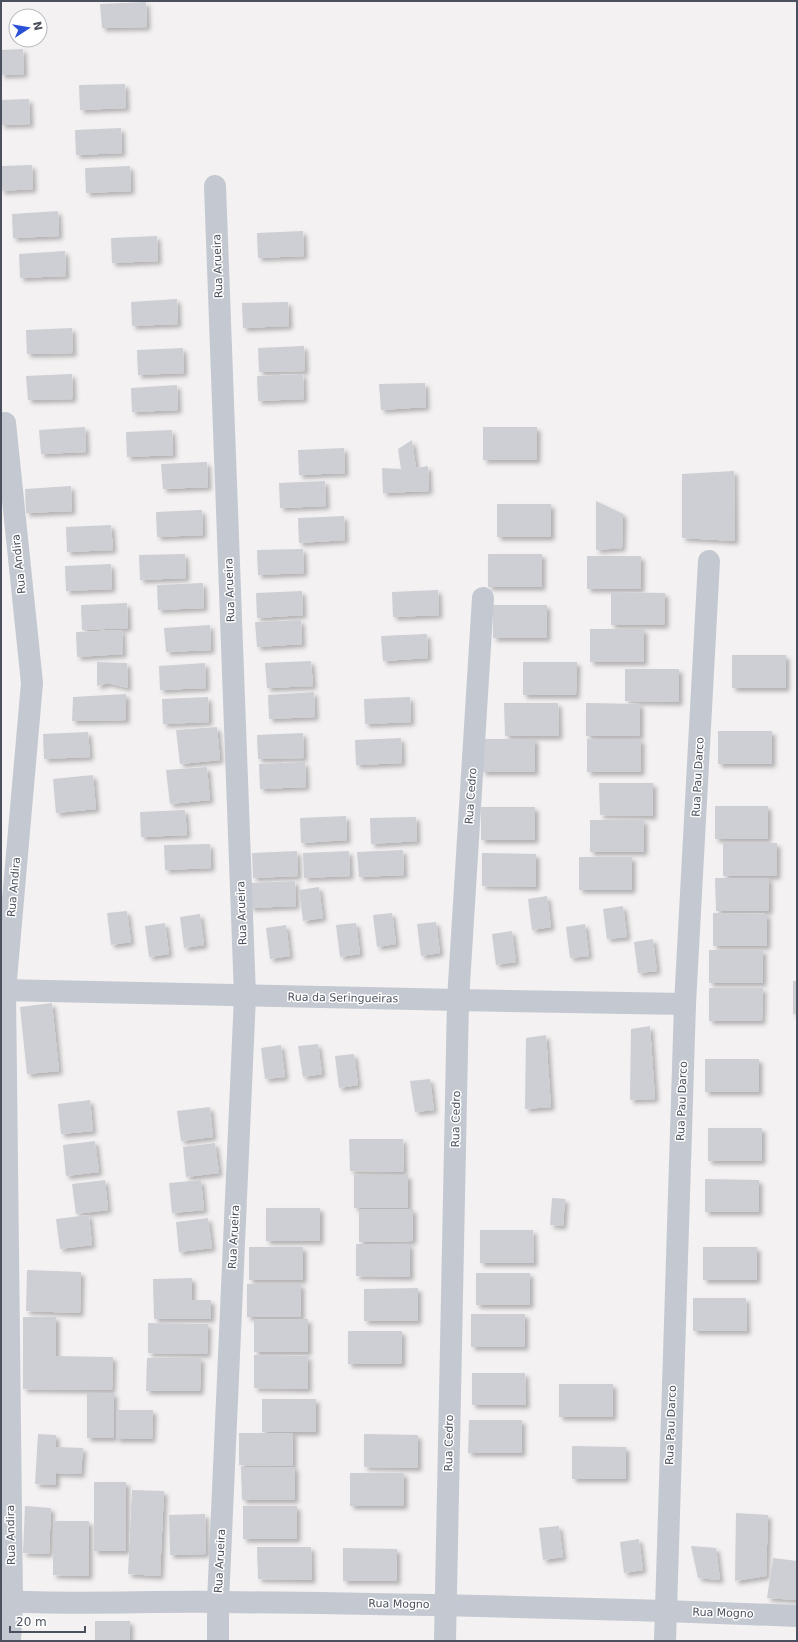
<svg xmlns="http://www.w3.org/2000/svg" width="798" height="1642" font-family="'DejaVu Sans',sans-serif">
	<style>
		.building { fill: #cecfd5; filter: url(#shadow) }
		.lines { fill: none; stroke-linecap: round; stroke-linejoin: round }
		.minor { stroke: #c3c8d1; stroke-width: 22 }
		.labels { text-anchor: middle; dominant-baseline: central; stroke-width: 3; stroke-linejoin: round; paint-order: stroke }
		.street-label { font-size: 11px; fill: #4a505d; stroke: #fff }
	</style>
	<defs>
		<filter id="shadow"><feDropShadow dx="3.5" dy="3.5" stdDeviation="2" flood-color="#0004"/></filter>
	</defs>
	<rect width="100%" height="100%" fill="#f3f1f1"/>
	<g class="building">
		<path d="M146,2L147,27L102,28L100,4Z"/>
		<path d="M23,49L24,74L1,75V50Z"/>
		<path d="M125,84L126,108L80,110L79,85Z"/>
		<path d="M29,99L30,124L1,125V100Z"/>
		<path d="M121,128L122,153L76,155L75,130Z"/>
		<path d="M32,165L33,189L1,191V166Z"/>
		<path d="M130,166L131,191L86,193L85,168Z"/>
		<path d="M58,211L59,236L13,238L12,214Z"/>
		<path d="M303,231L304,256L258,258L257,233Z"/>
		<path d="M157,236L158,261L112,263L111,238Z"/>
		<path d="M65,251L66,276L20,278L19,254Z"/>
		<path d="M177,299L178,324L132,326L131,302Z"/>
		<path d="M288,302L289,326L243,328L242,303Z"/>
		<path d="M72,328L73,353L27,354L26,330Z"/>
		<path d="M304,346L305,371L259,372L258,348Z"/>
		<path d="M183,348L184,373L138,375L137,350Z"/>
		<path d="M72,374L73,399L28,400L26,376Z"/>
		<path d="M303,374L304,399L258,401L257,376Z"/>
		<path d="M425,383L426,407L381,410L379,384Z"/>
		<path d="M177,385L178,410L132,412L131,388Z"/>
		<path d="M85,427L86,452L41,454L39,430Z"/>
		<rect x="483" y="427" width="54" height="33"/>
		<path d="M172,430L173,455L127,457L126,432Z"/>
		<path d="M412,440L416,468L428,466L429,491L383,493L382,468L401,469L398,449Z"/>
		<path d="M344,448L345,473L299,475L298,450Z"/>
		<path d="M207,462L208,487L163,489L161,464Z"/>
		<path d="M734,471L735,541L682,538V474Z"/>
		<path d="M325,481L326,506L280,508L279,483Z"/>
		<path d="M71,486L72,511L26,513L25,489Z"/>
		<path d="M596,501L623,514L622,548L596,550Z"/>
		<rect x="497" y="504" width="54" height="33"/>
		<path d="M202,510L203,535L157,537L156,512Z"/>
		<path d="M344,516L345,540L299,543L298,518Z"/>
		<path d="M111,525L113,550L67,552L66,527Z"/>
		<path d="M303,549L304,573L258,575L257,550Z"/>
		<path d="M185,554L186,578L140,580L139,555Z"/>
		<rect x="488" y="554" width="54" height="33"/>
		<rect x="587" y="556" width="54" height="33"/>
		<path d="M111,564L112,589L66,591L65,566Z"/>
		<path d="M203,583L204,608L158,610L157,585Z"/>
		<path d="M438,590L439,615L393,617L392,592Z"/>
		<path d="M302,591L303,615L257,618L256,593Z"/>
		<path d="M611,592L665,593V625H611Z"/>
		<path d="M127,603L128,628L82,630L81,605Z"/>
		<rect x="493" y="605" width="54" height="33"/>
		<path d="M301,620L302,644L257,647L255,622Z"/>
		<path d="M210,625L211,650L166,652L164,628Z"/>
		<rect x="590" y="629" width="54" height="33"/>
		<path d="M122,630L123,654L77,657L76,632Z"/>
		<path d="M427,634L428,658L383,661L381,636Z"/>
		<rect x="732" y="655" width="54" height="33"/>
		<path d="M311,661L313,686L267,688L265,663Z"/>
		<path d="M97,662L127,663L128,688L108,683L97,686Z"/>
		<path d="M523,662H577L576,695H523Z"/>
		<path d="M205,663L206,688L160,690L159,666Z"/>
		<path d="M625,669H679V702L625,701Z"/>
		<path d="M314,692L315,717L269,719L268,695Z"/>
		<path d="M126,694V720L72,721L73,697Z"/>
		<path d="M208,697L209,722L163,724L162,699Z"/>
		<path d="M410,697L411,722L365,724L364,699Z"/>
		<path d="M504,703H558L559,736H505Z"/>
		<path d="M586,703L640,704V736H586Z"/>
		<path d="M217,727L220,760L180,764L176,730Z"/>
		<rect x="718" y="731" width="54" height="33"/>
		<path d="M88,732L90,757L44,759L43,734Z"/>
		<path d="M303,733L304,758L258,759L257,735Z"/>
		<path d="M401,738L402,763L356,765L355,740Z"/>
		<path d="M481,739H535V772H482Z"/>
		<rect x="587" y="739" width="54" height="33"/>
		<path d="M305,762L306,787L260,789L259,764Z"/>
		<path d="M207,767L210,800L170,804L166,770Z"/>
		<path d="M93,775L96,809L56,813L53,779Z"/>
		<path d="M599,783H653V816L600,815Z"/>
		<rect x="715" y="806" width="53" height="33"/>
		<rect x="481" y="807" width="54" height="33"/>
		<path d="M185,810L187,835L141,837L140,812Z"/>
		<path d="M346,816L347,840L301,843L300,818Z"/>
		<path d="M416,817L417,841L371,844L370,818Z"/>
		<rect x="590" y="820" width="54" height="32"/>
		<rect x="723" y="843" width="54" height="33"/>
		<path d="M210,844L211,868L165,870L164,845Z"/>
		<path d="M403,850L404,875L359,877L357,852Z"/>
		<path d="M297,851L298,876L253,878L252,853Z"/>
		<path d="M349,851L350,876L304,878L303,853Z"/>
		<path d="M482,853L536,854V887L482,886Z"/>
		<rect x="579" y="857" width="53" height="33"/>
		<path d="M715,878H769V911H716Z"/>
		<path d="M295,881L296,906L250,908L249,883Z"/>
		<path d="M319,887L323,918L303,921L299,890Z"/>
		<path d="M547,896L551,927L532,930L528,899Z"/>
		<path d="M623,906L627,937L607,939L603,909Z"/>
		<path d="M127,911L131,942L111,945L107,913Z"/>
		<path d="M392,913L396,944L377,947L373,915Z"/>
		<path d="M713,913L767,914V946H713Z"/>
		<path d="M200,914L204,945L184,948L180,917Z"/>
		<path d="M436,922L440,953L421,956L417,924Z"/>
		<path d="M165,923L169,954L149,957L145,926Z"/>
		<path d="M356,923L360,954L340,957L336,925Z"/>
		<path d="M585,924L589,956L570,958L566,927Z"/>
		<path d="M286,925L290,956L270,959L266,928Z"/>
		<path d="M512,931L516,962L496,965L492,934Z"/>
		<path d="M653,939L657,971L638,973L634,942Z"/>
		<rect x="709" y="950" width="54" height="33"/>
		<rect x="793" y="981" width="4" height="33"/>
		<path d="M709,988H763L762,1021H709Z"/>
		<path d="M52,1003L59,1071L27,1074L20,1007Z"/>
		<path d="M650,1026L655,1099L630,1100L631,1029Z"/>
		<path d="M546,1035L551,1107L525,1109L526,1038Z"/>
		<path d="M318,1044L322,1074L303,1077L298,1046Z"/>
		<path d="M281,1045L285,1077L265,1079L261,1048Z"/>
		<path d="M354,1054L358,1085L339,1088L335,1056Z"/>
		<rect x="705" y="1059" width="54" height="33"/>
		<path d="M430,1079L434,1110L415,1112L410,1081Z"/>
		<path d="M90,1100L93,1131L61,1134L58,1104Z"/>
		<path d="M210,1107L213,1137L181,1141L177,1111Z"/>
		<rect x="708" y="1128" width="54" height="33"/>
		<path d="M349,1139H403L404,1172L350,1171Z"/>
		<path d="M95,1141L99,1172L66,1176L63,1145Z"/>
		<path d="M215,1143L219,1173L186,1177L183,1147Z"/>
		<rect x="354" y="1175" width="54" height="33"/>
		<path d="M705,1179L759,1180V1212H705Z"/>
		<path d="M105,1180L108,1210L76,1214L72,1184Z"/>
		<path d="M201,1180L204,1210L172,1213L169,1183Z"/>
		<path d="M552,1198L565,1199L563,1226L550,1225Z"/>
		<rect x="266" y="1208" width="54" height="33"/>
		<path d="M359,1209H413V1241L359,1242Z"/>
		<path d="M89,1215L92,1245L60,1249L56,1219Z"/>
		<path d="M208,1218L212,1248L179,1252L176,1222Z"/>
		<path d="M480,1230H533L534,1263H480Z"/>
		<path d="M356,1244H410V1277L356,1276Z"/>
		<rect x="249" y="1247" width="54" height="33"/>
		<rect x="703" y="1247" width="54" height="33"/>
		<path d="M27,1270L81,1272L80,1313L26,1311Z"/>
		<rect x="476" y="1273" width="54" height="32"/>
		<path d="M192,1278V1300H211V1319H154L153,1279Z"/>
		<rect x="247" y="1284" width="54" height="33"/>
		<path d="M418,1288V1321H364V1289Z"/>
		<path d="M693,1298H746L747,1331H693Z"/>
		<rect x="471" y="1314" width="54" height="33"/>
		<path d="M23,1317H56V1356L113,1357L112,1390L23,1389Z"/>
		<rect x="254" y="1319" width="54" height="33"/>
		<path d="M148,1323L208,1324L207,1354L148,1353Z"/>
		<rect x="348" y="1331" width="54" height="33"/>
		<path d="M254,1355L308,1356V1389L254,1388Z"/>
		<path d="M147,1358H201L200,1391H146Z"/>
		<path d="M472,1373H525L526,1405H472Z"/>
		<rect x="559" y="1384" width="54" height="33"/>
		<rect x="87" y="1393" width="27" height="45"/>
		<rect x="262" y="1399" width="54" height="33"/>
		<path d="M116,1410H153L152,1439H116Z"/>
		<path d="M469,1420H522V1453H468Z"/>
		<path d="M239,1433H293V1466L239,1465Z"/>
		<path d="M38,1434L56,1435V1447L83,1448L81,1474L56,1473V1485L35,1484Z"/>
		<path d="M364,1434L418,1435V1468L364,1467Z"/>
		<path d="M572,1446L626,1447V1479H572Z"/>
		<path d="M241,1467H295V1500H242Z"/>
		<rect x="350" y="1473" width="54" height="33"/>
		<rect x="94" y="1482" width="32" height="69"/>
		<path d="M132,1490L164,1491L160,1576L128,1574Z"/>
		<path d="M25,1506L51,1508L49,1554L23,1553Z"/>
		<rect x="243" y="1506" width="54" height="33"/>
		<path d="M736,1513L768,1515L766,1576L735,1581Z"/>
		<path d="M205,1514L206,1554L170,1555L169,1515Z"/>
		<path d="M53,1521H89V1576L53,1575Z"/>
		<path d="M559,1526L563,1557L543,1560L539,1528Z"/>
		<path d="M639,1539L643,1570L624,1573L620,1542Z"/>
		<path d="M691,1546L716,1548L720,1580L698,1578Z"/>
		<path d="M257,1547H311L312,1580L258,1579Z"/>
		<path d="M343,1548L397,1549V1581H343Z"/>
		<path d="M773,1558L797,1561V1600L767,1598Z"/>
		<rect x="95" y="1621" width="35" height="20"/>
	</g>
	<g class="lines">
		<g class="minor">
			<path d="M215,186L245,996L218,1602V1641"/>
			<path d="M5,423L32,683L5,991L12,1601L10,1641"/>
			<path d="M1,990L458,1000L685,1004"/>
			<path d="M1,1601C74,1605 148,1601 221,1602C413,1604 605,1608 797,1616"/>
			<path d="M445,1641L458,1000L483,598"/>
			<path d="M665,1641L685,1004L709,561"/>
		</g>
	</g>
	<g class="labels">
		<g class="street-label">
			<text transform="translate(218 266) rotate(-92)">Rua Arueira</text>
			<text transform="translate(19 564) rotate(-96)">Rua Andira</text>
			<text transform="translate(230 590) rotate(-92)">Rua Arueira</text>
			<text transform="translate(698 777) rotate(-87)">Rua Pau Darco</text>
			<text transform="translate(471 796) rotate(-86)">Rua Cedro</text>
			<text transform="translate(14 887) rotate(-85)">Rua Andira</text>
			<text transform="translate(242 913) rotate(-92)">Rua Arueira</text>
			<text transform="translate(343 998) rotate(1)">Rua da Seringueiras</text>
			<text transform="translate(682 1101) rotate(-88)">Rua Pau Darco</text>
			<text transform="translate(456 1119) rotate(-89)">Rua Cedro</text>
			<text transform="translate(234 1237) rotate(-87)">Rua Arueira</text>
			<text transform="translate(671 1425) rotate(-88)">Rua Pau Darco</text>
			<text transform="translate(449 1443) rotate(-89)">Rua Cedro</text>
			<text transform="translate(11 1535) rotate(-91)">Rua Andira</text>
			<text transform="translate(220 1561) rotate(-87)">Rua Arueira</text>
			<text transform="translate(399 1604) rotate(1)">Rua Mogno</text>
			<text transform="translate(723 1613) rotate(2)">Rua Mogno</text>
		</g>
	</g>
	<rect width="798" height="1642" fill="none" stroke="#4a505d" stroke-width="4"/>
	<g transform="translate(28 28) rotate(78)"><circle r="19" fill="#ffffff" stroke="#b7b9be"/>
	<path d="M0-3L7 15L0 10L-7 15Z" fill="#284fd6"/>
	<text y="-6" font-size="11" font-weight="bold" text-anchor="middle" fill="#4a505d">N</text>
	</g>
	<path d="M10 1626v6h75v-6" fill="none" stroke="#4a505d" stroke-width="2"/>
	<text x="16" y="1626" font-size="12" fill="#4a505d" stroke="#ffffff" stroke-width="3" paint-order="stroke">20 m</text>
</svg>
